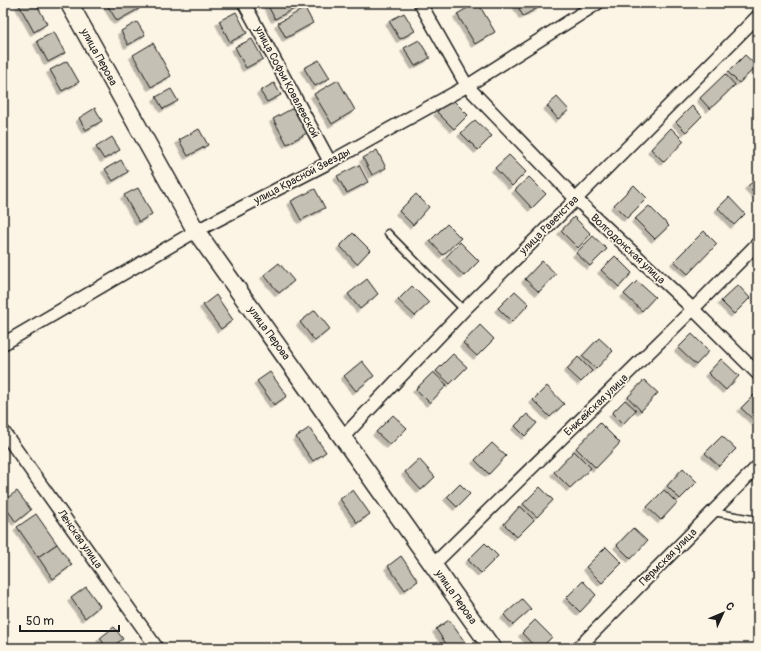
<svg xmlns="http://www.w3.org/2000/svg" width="761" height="651" font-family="Pangolin,sans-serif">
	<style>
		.building { fill: #c4c0b3; stroke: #1c1c1c; filter: url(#shadow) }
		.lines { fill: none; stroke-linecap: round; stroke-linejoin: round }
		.service-casing { stroke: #1c1c1c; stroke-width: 9 }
		.minor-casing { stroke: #1c1c1c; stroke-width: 15 }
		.secondary-casing { stroke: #1c1c1c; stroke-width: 20 }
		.service { stroke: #fcf5e5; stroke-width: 6 }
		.minor { stroke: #fcf5e5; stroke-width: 12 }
		.secondary { stroke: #fcf5e5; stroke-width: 17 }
		.labels { text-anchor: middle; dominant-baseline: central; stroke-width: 3.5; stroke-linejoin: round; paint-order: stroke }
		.street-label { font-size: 11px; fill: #1c1c1c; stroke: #fcf5e5 }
	</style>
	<defs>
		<filter id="shadow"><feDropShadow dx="-3.5" dy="3.5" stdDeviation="0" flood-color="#0004"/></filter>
	</defs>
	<rect width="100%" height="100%" fill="#fcf5e5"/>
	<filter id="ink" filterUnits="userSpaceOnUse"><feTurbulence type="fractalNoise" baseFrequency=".025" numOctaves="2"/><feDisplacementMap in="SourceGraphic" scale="8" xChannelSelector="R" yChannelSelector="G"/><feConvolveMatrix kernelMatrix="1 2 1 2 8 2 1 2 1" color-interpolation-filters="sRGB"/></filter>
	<g filter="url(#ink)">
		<g class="building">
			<path d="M24,3H36L47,24L34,32L19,5Z"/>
			<path d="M106,3H140L142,7L117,21Z"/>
			<path d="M270,3H302L303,4L275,19L267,4Z"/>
			<path d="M476,3H478L495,32L475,44L457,14Z"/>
			<path d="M516,3H539L541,6L523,16Z"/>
			<path d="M305,8L313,23L286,38L278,23Z"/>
			<path d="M236,12L247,33L230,42L219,21Z"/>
			<path d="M404,13L415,31L400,39L389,21Z"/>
			<path d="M137,22L145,35L128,45L121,31Z"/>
			<path d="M54,32L65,53L48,62L37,41Z"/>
			<path d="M252,39L263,59L246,68L235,47Z"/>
			<path d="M419,40L430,58L415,66L404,48Z"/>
			<path d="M153,43L171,76L151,87L133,55Z"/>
			<path d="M745,55L757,66L739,83L728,72Z"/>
			<path d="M319,60L330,78L315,86L304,68Z"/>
			<path d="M67,61L79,82L62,91L50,70Z"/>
			<path d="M725,74L735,85L710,109L700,98Z"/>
			<path d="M338,80L355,110L332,124L314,94Z"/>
			<path d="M274,83L281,95L267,102L260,91Z"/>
			<path d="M171,89L178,101L163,109L156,97Z"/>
			<path d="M557,97L569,110L558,119L547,106Z"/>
			<path d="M451,98L468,115L454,129L437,112Z"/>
			<path d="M692,106L702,116L686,132L676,122Z"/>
			<path d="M95,108L102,121L86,130L79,118Z"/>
			<path d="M293,108L307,133L287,144L273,119Z"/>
			<path d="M475,120L492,136L478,150L461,133Z"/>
			<path d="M671,128L684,141L664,162L651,149Z"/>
			<path d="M199,129L208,145L188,156L179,140Z"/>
			<path d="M112,137L120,150L104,159L96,147Z"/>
			<path d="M377,150L386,168L372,175L363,158Z"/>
			<path d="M509,155L526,172L512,186L495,168Z"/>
			<path d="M121,160L128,172L113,181L105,169Z"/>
			<path d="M359,165L368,182L347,193L337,176Z"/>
			<path d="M529,177L546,194L532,208L515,190Z"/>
			<path d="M758,177V196L748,186Z"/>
			<path d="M634,185L647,198L627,218L614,205Z"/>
			<path d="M138,188L152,214L139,222L124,195Z"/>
			<path d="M315,189L325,208L301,220L291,201Z"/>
			<path d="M416,194L429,207L413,225L399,211Z"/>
			<path d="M729,197L745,214L734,225L718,208Z"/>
			<path d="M649,206L669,226L655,239L635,219Z"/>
			<path d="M574,217L591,234L578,248L561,231Z"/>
			<path d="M447,224L461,238L443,255L430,241Z"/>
			<path d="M704,231L717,244L688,274L674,261Z"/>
			<path d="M353,233L370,250L357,264L340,246Z"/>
			<path d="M593,236L607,249L590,266L576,253Z"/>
			<path d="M460,242L479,261L464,276L446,257Z"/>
			<path d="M615,256L632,273L619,287L601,270Z"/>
			<path d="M542,261L556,274L539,292L525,279Z"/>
			<path d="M279,263L294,281L279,293L264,275Z"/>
			<path d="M367,279L378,294L360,309L348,294Z"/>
			<path d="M637,281L655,297L642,311L624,294Z"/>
			<path d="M738,285L750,298L734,314L721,301Z"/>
			<path d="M412,286L429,303L415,316L398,300Z"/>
			<path d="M515,291L529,304L512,322L498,308Z"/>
			<path d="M216,295L233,320L221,329L203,305Z"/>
			<path d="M315,310L330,329L315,341L300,322Z"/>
			<path d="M480,325L494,339L477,356L463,343Z"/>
			<path d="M692,334L709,351L696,365L678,348Z"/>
			<path d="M599,338L613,351L596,369L582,356Z"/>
			<path d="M453,354L467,367L450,384L436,371Z"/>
			<path d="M578,357L592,371L581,382L567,369Z"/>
			<path d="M721,359L739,376L726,390L708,373Z"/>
			<path d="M362,361L374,376L356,391L344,376Z"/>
			<path d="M270,372L287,396L274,405L257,381Z"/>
			<path d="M433,372L447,385L430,403L416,389Z"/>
			<path d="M644,380L658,393L641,411L628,397Z"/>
			<path d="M547,386L564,404L550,417L533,400Z"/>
			<path d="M755,394L758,397V424L741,408Z"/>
			<path d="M625,400L636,410L623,424L612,413Z"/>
			<path d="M527,414L537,423L525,436L515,426Z"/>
			<path d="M393,415L407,428L390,445L376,432Z"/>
			<path d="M600,423L620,443L596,468L576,448Z"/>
			<path d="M309,428L326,452L313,461L296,437Z"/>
			<path d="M722,436L736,449L719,466L705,453Z"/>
			<path d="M492,443L506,456L489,474L475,460Z"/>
			<path d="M574,451L591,468L570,488L554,472Z"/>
			<path d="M419,459L435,477L421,490L405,472Z"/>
			<path d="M683,468L697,482L680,499L667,486Z"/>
			<path d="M460,484L470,494L457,507L447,497Z"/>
			<path d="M540,487L553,500L537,517L523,504Z"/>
			<path d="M353,490L370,514L357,523L340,499Z"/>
			<path d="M664,490L677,503L661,520L647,507Z"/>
			<path d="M17,491L31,510L16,522L3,504V501Z"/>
			<path d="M520,506L534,520L517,537L504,524Z"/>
			<path d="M36,514L57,544L38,557L17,527Z"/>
			<path d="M633,528L647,541L631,559L617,545Z"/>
			<path d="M485,543L498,556L481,573L468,560Z"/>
			<path d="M57,544L72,565L53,579L38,557Z"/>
			<path d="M606,547L622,563L602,583L586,567Z"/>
			<path d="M401,556L418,581L405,590L388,566Z"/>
			<path d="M583,581L596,595L580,612L566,598Z"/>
			<path d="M86,587L100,606L85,618L71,598Z"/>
			<path d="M522,599L531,609L513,625L504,615Z"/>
			<path d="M449,620L467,645L462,648H449L436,629Z"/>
			<path d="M535,620L552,637L541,648H536L522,633Z"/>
			<path d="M114,627L123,639L110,648H107L100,638Z"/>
		</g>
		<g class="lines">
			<defs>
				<g id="service">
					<path d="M388,233L464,310"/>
					<path d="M713,512L758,520"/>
				</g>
				<g id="minor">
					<path d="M244,3L330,162"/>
					<path d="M420,3L467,86L576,199L693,309L758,374"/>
					<path d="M3,344L196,231L330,162L467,86L598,3"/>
					<path d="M3,431L157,648"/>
					<path d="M343,437L464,310L576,199L758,16"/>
					<path d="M433,565L693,309L758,243"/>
					<path d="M578,648L758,466"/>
				</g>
				<path id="secondary" d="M69,3L196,231L492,648"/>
			</defs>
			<use href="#service" class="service-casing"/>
			<use href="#minor" class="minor-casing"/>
			<use href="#secondary" class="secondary-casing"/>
			<use href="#service" class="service"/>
			<use href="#minor" class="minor"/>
			<use href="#secondary" class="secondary"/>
		</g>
	</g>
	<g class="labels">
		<g class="street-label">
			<text transform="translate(99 57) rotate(61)">улица Перова</text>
			<text transform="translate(287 82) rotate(62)">улица Софьи Ковалевской</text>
			<text transform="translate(302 176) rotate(-28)">улица Красной Звезды</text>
			<text transform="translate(549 225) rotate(-45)">улица Равенства</text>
			<text transform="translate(628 249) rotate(43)">Волгодонская улица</text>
			<text transform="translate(269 333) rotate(54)">улица Перова</text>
			<text transform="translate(596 405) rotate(-44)">Енисейская улица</text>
			<text transform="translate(80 539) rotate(55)">Ленская улица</text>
			<text transform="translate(668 557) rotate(-45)">Пермская улица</text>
			<text transform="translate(456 597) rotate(55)">улица Перова</text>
		</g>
	</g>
	<rect width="761" height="651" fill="none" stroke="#fcf5e5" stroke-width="16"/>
	<rect x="8" y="8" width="745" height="635" fill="none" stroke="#1c1c1c" stroke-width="1.5" filter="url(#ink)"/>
	<g transform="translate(723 613) rotate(46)" stroke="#fcf5e5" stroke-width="3" paint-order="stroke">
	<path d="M0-3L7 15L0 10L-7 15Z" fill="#1c1c1c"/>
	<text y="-6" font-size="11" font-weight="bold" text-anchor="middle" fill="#1c1c1c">С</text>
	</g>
	<path d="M20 625v6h99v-6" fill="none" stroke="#1c1c1c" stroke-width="2"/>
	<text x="26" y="625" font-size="12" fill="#1c1c1c" stroke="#fcf5e5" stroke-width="3" paint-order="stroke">50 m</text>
</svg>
